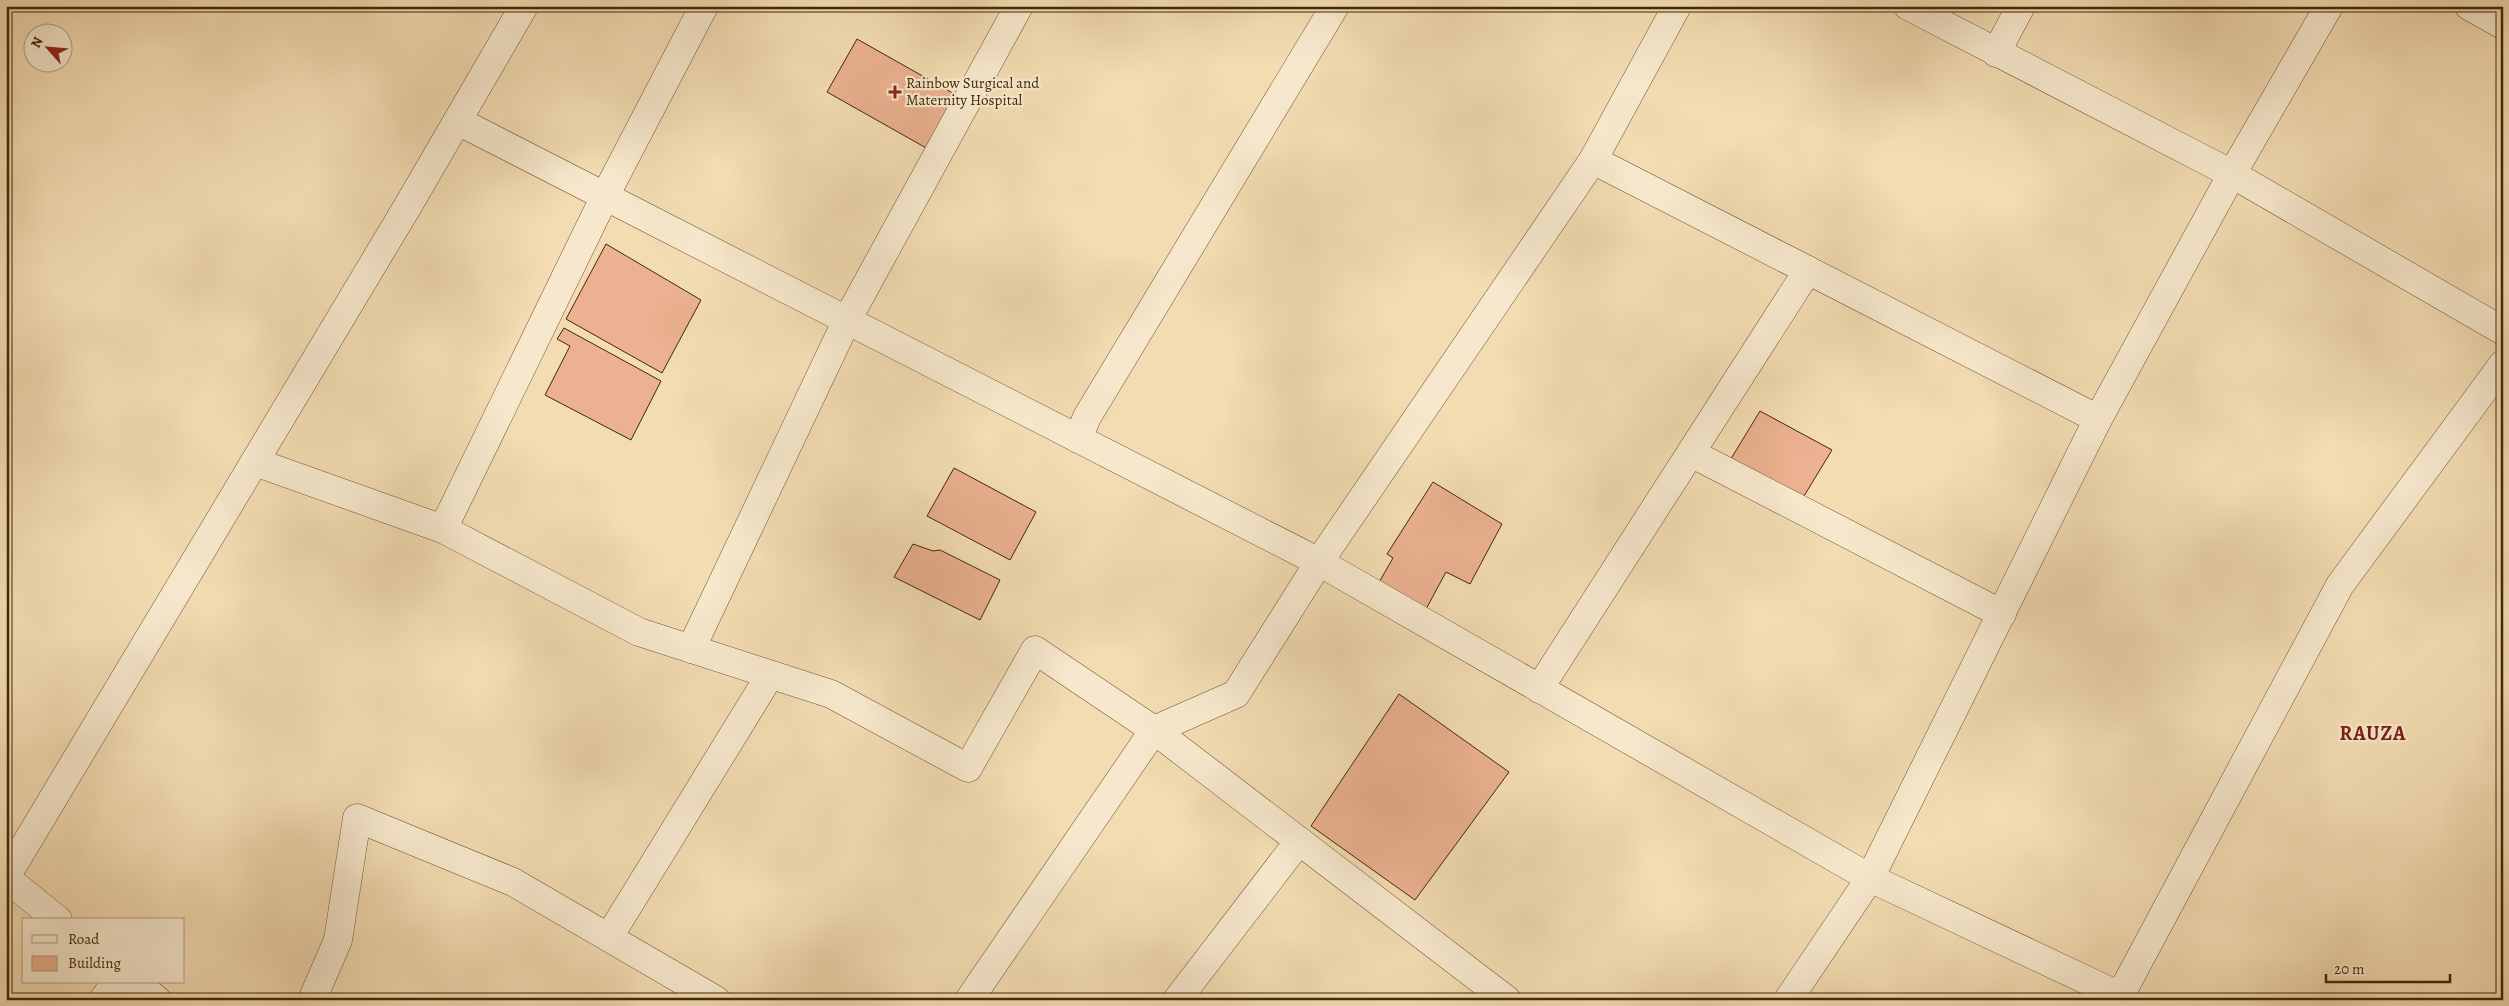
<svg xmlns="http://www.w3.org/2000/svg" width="2509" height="1006" font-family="Alegreya,serif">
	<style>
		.building { fill: #ebb190; stroke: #412905 }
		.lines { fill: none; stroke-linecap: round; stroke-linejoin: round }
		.minor-casing { stroke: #6e5630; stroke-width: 29 }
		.minor { stroke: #f7e8cd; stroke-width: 28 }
		.poi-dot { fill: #8f2418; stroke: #f7e8cd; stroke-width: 2 }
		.labels { text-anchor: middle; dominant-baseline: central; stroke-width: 4.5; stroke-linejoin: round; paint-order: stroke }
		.poi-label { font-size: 15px; fill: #412905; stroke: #f7e8cd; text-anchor: start }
		.district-label { font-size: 20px; font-weight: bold; letter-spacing: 1px; fill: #7a1f14; stroke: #f7e8cd }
	</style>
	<rect width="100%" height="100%" fill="#f3dcb2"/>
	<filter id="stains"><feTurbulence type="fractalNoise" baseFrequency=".004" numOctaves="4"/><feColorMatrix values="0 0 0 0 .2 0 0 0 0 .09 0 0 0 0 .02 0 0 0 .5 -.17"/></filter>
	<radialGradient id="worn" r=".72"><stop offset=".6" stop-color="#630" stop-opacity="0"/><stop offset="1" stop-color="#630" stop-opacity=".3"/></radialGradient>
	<g class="building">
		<path d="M857,39L958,96L928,149L827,92Z"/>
		<path d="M606,244L701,300L662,373L566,319Z"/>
		<path d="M564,328L661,381L631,440L545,395L570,346L557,339Z"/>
		<path d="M1760,411L1832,450L1801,501L1729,462Z"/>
		<path d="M954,468L1036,512L1010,560L927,516Z"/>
		<path d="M1433,482L1502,524L1470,584L1446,572L1425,611L1378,584L1393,558L1387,554Z"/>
		<path d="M913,544L933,551L940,550L1000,580L980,620L894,577Z"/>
		<path d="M1399,694L1509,772L1415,900L1311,826Z"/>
	</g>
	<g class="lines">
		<defs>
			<g id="minor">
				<path d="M1908,6L2232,174L2503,331"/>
				<path d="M2469,6L2503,25"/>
				<path d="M1996,53L2021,6"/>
				<path d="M458,121L1319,562L1870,878L2120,996"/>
				<path d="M1593,160L2098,419"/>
				<path d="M1078,439L1087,417L1335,6"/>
				<path d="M1691,453L2002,614"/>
				<path d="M255,462L443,529L639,632L831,694L968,768L1035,650L1154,730L1507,1000"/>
				<path d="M443,529L605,196L704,6"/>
				<path d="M691,649L847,320L1019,6"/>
				<path d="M1539,689L1808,270"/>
				<path d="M6,877L409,204L524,6"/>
				<path d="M6,878L58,920"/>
				<path d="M609,937L770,675"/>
				<path d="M134,982L157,1000"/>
				<path d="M103,1000L116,982"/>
				<path d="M312,1000L338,940L357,818L513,882L716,1000"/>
				<path d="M969,1000L1154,730L1236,694L1319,562L1593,160L1677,6"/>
				<path d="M1177,1000L1299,841"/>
				<path d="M1788,1000L1870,878L2098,419L2232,174L2329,6"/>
				<path d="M2121,1000L2120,996L2340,585L2503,364"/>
			</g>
		</defs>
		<use href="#minor" class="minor-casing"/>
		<use href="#minor" class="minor"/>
	</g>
	<path class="poi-dot" d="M892.5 84.5h5v5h5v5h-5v5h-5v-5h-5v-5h5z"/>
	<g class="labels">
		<g class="poi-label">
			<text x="906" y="83">Rainbow Surgical and<tspan x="906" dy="17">Maternity Hospital</tspan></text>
		</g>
		<g class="district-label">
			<text x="2373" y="733">RAUZA</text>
		</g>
	</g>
	<rect width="2509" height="1006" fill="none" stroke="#f3dcb2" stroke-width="25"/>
	<rect x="8" y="8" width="2494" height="991" fill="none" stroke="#412905" stroke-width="2.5"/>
	<rect x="12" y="12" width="2484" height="981" fill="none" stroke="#412905"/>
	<rect x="22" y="918" width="162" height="65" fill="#f7e8cd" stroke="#ae9c7d"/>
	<rect x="32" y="935" width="25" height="8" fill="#f7e8cd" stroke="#ae9c7d"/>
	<text x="68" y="944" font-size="15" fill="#412905">Road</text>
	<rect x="32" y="956" width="25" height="15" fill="#ebb190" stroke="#ae9c7d"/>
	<text x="68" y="968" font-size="15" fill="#412905">Building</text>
	<g transform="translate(48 48) rotate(297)"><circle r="24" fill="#f7e8cd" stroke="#ae9c7d"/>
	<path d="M0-4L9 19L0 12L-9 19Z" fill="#8f2418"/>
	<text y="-8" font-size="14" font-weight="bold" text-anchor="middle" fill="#412905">N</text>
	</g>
	<path d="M2326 974v8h124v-8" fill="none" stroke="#412905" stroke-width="2.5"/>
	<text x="2334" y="974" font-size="15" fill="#412905" stroke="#f7e8cd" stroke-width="4" paint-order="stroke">20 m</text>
	<rect width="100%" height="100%" filter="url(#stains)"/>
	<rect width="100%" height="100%" fill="url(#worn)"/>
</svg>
